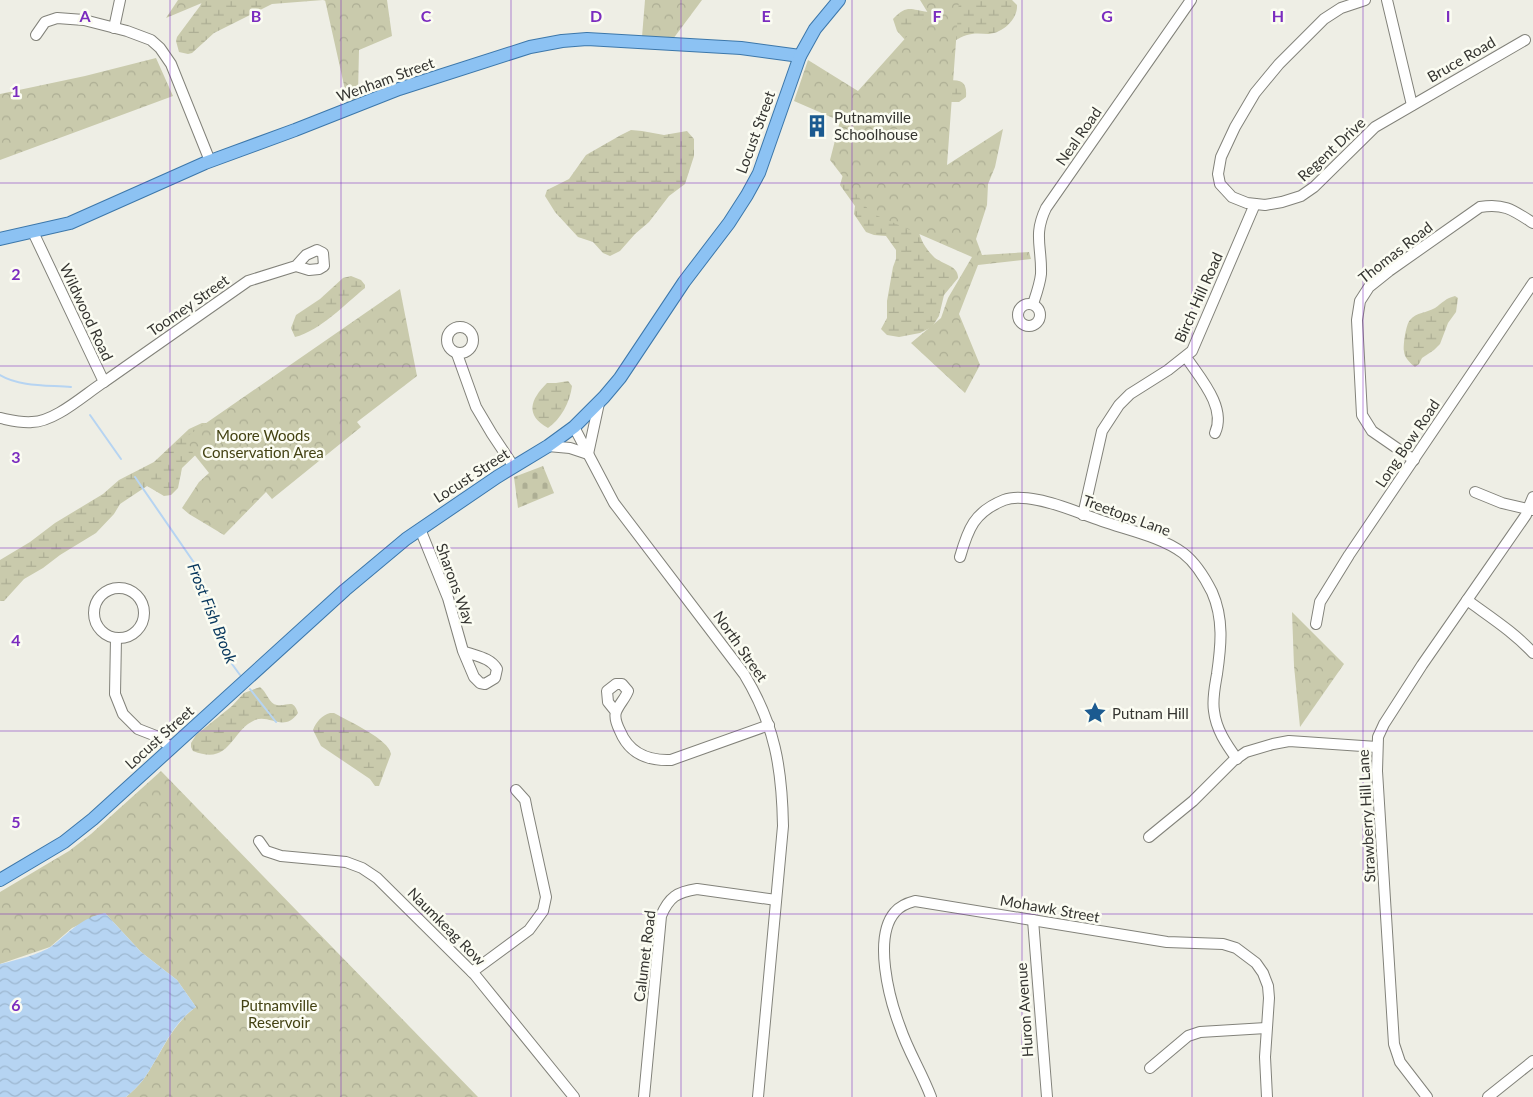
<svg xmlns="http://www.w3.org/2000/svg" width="1533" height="1097" font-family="Lato,sans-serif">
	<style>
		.wetland { fill: url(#wetland-marsh) }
		.cemetery { fill: url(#cemetery-stones) }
		.park { fill: url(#park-crowns) }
		.water { fill: url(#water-waves) }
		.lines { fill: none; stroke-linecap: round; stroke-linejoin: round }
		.stream { stroke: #b6d4f2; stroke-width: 2 }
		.minor-casing { stroke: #82827a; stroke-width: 12 }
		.major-casing { stroke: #3c77aa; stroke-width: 14 }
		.minor { stroke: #fff; stroke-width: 10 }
		.major { stroke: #8cc2f3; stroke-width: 12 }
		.grid { fill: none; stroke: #7b2cbf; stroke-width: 1; stroke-opacity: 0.55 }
		.labels { text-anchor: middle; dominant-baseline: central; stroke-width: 5; stroke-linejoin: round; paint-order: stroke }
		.street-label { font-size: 15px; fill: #353531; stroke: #fbfcf2 }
		.poi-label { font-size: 15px; fill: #353531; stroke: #fbfcf2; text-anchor: start }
		.park-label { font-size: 15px; fill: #434213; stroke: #fbfcf2 }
		.water-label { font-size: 16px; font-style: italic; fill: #08375d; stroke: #fbfcf2 }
		.grid-label { font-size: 16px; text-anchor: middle; font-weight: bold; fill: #7b2cbf; stroke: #fbfcf2; stroke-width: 5; stroke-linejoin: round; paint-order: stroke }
	</style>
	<defs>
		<pattern id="wetland-marsh" width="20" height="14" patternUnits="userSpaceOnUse" patternTransform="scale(1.25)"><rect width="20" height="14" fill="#c9caac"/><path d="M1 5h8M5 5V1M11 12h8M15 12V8" fill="none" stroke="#adae94"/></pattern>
		<pattern id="cemetery-stones" width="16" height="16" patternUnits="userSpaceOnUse" patternTransform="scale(1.25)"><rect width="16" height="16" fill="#c9caac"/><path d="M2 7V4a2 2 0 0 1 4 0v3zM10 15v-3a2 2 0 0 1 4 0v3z" fill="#adae94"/></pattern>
		<pattern id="park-crowns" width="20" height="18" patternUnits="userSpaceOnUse" patternTransform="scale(1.25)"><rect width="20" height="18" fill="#c9caac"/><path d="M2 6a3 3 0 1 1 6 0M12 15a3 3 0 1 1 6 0" fill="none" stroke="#adae94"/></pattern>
		<pattern id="water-waves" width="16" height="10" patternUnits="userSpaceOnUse" patternTransform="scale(1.25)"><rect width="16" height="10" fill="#b6d4f2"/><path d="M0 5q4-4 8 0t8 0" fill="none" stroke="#9db7d0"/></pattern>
	</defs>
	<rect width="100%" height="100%" fill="#eeeee5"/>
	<g class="wetland">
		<path d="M203,0H375L335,4L323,0L272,4L214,33L192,53L188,54L179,52L176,41L177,37L200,6Z"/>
		<path d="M944,0H1012L1017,5C1018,19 1003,33 989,34C983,34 978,33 972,34C964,35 957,39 950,44L949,80C963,80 967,83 966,97L959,102H951L918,228C920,239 925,248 933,256C940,264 959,265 958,278L944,295L939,316L932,327L920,333L899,337L887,335L881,329L887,318V301L893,267L896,259V250L886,236L874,235L866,232L854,214L855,206L840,185L845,168L858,151L869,96L906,41L897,31L893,19C908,4 910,10 928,12Z"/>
		<path d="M631,130L642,131L664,135L687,131L694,139V156L685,184L669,196L649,222L635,234L620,251L610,256L603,253L593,242L578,237L555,212L545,196L547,190L569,179L586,155L621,135Z"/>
		<path d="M351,276L361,280L365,285V288C345,304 320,331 295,337L291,328L296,315L320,299L343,278Z"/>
		<path d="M1455,296L1458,298L1456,312L1448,323L1440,344L1434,350L1422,358L1419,364L1415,367C1410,363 1404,357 1404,351C1403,345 1406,324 1410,320C1416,312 1427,313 1435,308C1442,303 1446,298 1455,296Z"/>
		<path d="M568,381L572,386C570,402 561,419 548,428C525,415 530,400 547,383H556Z"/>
		<path d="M202,423H209L208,443L182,468L178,488L171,495L164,496L147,486L120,504L114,514L96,533L60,555L43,568L24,579L4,601H0V560L30,542L55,523L103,494L119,480L154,462L189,429Z"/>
		<path d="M260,687C267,692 269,704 277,705C288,707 293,698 298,713C284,733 270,714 255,720C230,731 231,766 193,751L191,747V743L196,735L232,706L244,693Z"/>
		<path d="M330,713H334C348,721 389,739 391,754L379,786H375L370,779L321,746L313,730C316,722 322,715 330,713Z"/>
	</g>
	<path class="cemetery" d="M543,466L554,493L518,508L514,477Z"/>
	<g class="park">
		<path d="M178,0H209L166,18Z"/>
		<path d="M325,0H387L392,36L359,50L358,93L362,97L348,103Z"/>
		<path d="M645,0H702L673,39L642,37Z"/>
		<path d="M920,0H959L947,165L1003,129L995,167L988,184L987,205L976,239L982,255L1029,252L1031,259L978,265L959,314L980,365L965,393L911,343L941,318L948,298L972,257L871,213L830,160L840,121L794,101L808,60L858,91L928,13Z"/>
		<path d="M156,58L173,96L0,160V94L85,76Z"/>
		<path d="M400,289L417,376L357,422L361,427L272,499L266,492L224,535L189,514L182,508L199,482L209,473L193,453L186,437Z"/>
		<path d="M1292,612L1344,664L1300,727L1294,666Z"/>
		<path d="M161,771L478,1097H126C132,1092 138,1086 143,1080C161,1055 170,1026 196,1007L177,980L141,952L105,913L72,928L50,947L0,964V892L69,851L91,834Z"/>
	</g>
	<path class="water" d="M105,913L141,952L177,980L196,1007C170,1025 161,1055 143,1080C138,1086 132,1092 126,1097H0V964C13,961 41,954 52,946C71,931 81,918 105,913Z"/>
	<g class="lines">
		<g class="stream">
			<path d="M0,375C20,387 48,385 71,387"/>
			<path d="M90,415L121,459"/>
			<path d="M135,477L195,564L232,664L240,675"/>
			<path d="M250,689L276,722"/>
		</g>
		<defs>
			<g id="minor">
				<path d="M1365,0L1341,8L1324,19L1279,64L1255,93L1235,127L1221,157L1218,174L1220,184L1232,197L1247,203L1265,205L1282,202L1301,196L1314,187L1375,127L1525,40"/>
				<path d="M1387,0L1412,105"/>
				<path d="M114,28L120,0"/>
				<path d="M36,35L45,22L57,18L84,20L127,31L151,40L160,48L171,64L210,161"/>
				<path d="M1033,304C1036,295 1040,284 1041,274C1042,247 1033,235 1046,208L1191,0"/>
				<circle cx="1029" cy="315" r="11"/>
				<circle cx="460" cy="340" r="13"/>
				<path d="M457,354L476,407L492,434L514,467"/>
				<path d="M1186,357C1199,377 1227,407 1215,433"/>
				<path d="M104,382L248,281L296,266L309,270L319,269L324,266L323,253L317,250L306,255L296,266"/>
				<path d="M0,418C10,420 21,423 32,422C55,422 85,394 104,382L33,232"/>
				<path d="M574,427L614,503L744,674C775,725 782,768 783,826L758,1097"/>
				<path d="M548,446L570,448L588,454L599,403"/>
				<path d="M1414,460L1372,431L1362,415L1357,320L1360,301L1369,287L1389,271L1480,207C1504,203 1513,210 1533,223"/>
				<path d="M1533,497L1528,509L1533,510"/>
				<path d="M1083,515L1102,431L1119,405L1130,394L1168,370L1192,351L1255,204"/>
				<path d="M420,529L448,598L463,651L474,677L480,683L485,684L495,678L497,669C490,657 475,656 463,651"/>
				<path d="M960,557C968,529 974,512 1004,500C1014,496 1028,498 1038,500C1060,504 1081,514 1102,521C1128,530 1162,537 1183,553C1196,563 1205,578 1212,592C1224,619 1221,646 1217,674C1215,686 1212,699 1214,711C1216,729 1226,744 1237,759"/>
				<circle cx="119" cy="613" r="25"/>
				<path d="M1467,600C1490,617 1514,632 1533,653"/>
				<path d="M1316,624L1320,602L1349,555L1533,283"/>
				<path d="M116,638L115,694L123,714L138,729L156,736L172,748"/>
				<path d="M616,712L608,702L607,691L616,684H622L628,691C625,699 619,704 616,712C614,718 617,725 620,731C629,753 648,761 671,760L769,725"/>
				<path d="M1149,837L1193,801L1233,761L1246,752L1273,744L1289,741L1377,747"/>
				<path d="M259,841L266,851L281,856L346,862L362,868L377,878L475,975L574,1097"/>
				<path d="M1033,920L1047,1097"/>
				<path d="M472,972L529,930L543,911L546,897L527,810L525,800L516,790"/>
				<path d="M1150,1068L1188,1036L1200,1032L1266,1028"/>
				<path d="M644,1097L661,916C669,897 677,892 697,889L776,900"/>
				<path d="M931,1097C922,1073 908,1051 900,1027C889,998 873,937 895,912C900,906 907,903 915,901L1167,942L1223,944L1236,948L1256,963L1263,973L1268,986L1269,998L1265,1057L1267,1097"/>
				<path d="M1427,1097L1400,1062L1394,1044L1377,771L1378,737L1384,724L1422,665L1526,515L1528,509L1502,503L1475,492"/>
				<path d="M1488,1097L1533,1061"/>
			</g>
			<g id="major">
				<path d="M0,239L70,223L205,163L295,130L399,89L530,47L562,41L587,39L741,48L800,56"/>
				<path d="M0,880L64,842L93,819L345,590L406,539L497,477L548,446L574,427L604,397L620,378L684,282L729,223L747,195L759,173L800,56L815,29L839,0"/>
			</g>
		</defs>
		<use href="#minor" class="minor-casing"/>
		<use href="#major" class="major-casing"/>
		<use href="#minor" class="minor"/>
		<use href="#major" class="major"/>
	</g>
	<path class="grid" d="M170,0V1097M341,0V1097M511,0V1097M681,0V1097M852,0V1097M1022,0V1097M1192,0V1097M1363,0V1097M0,183H1533M0,366H1533M0,548H1533M0,731H1533M0,914H1533"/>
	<defs>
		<symbol id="building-bare" viewBox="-9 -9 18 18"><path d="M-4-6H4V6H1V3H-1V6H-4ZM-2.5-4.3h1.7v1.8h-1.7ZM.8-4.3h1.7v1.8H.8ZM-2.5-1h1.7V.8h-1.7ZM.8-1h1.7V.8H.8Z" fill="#1b5a90" stroke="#fbfcf2" stroke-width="2.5" paint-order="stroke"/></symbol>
		<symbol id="sight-bare" viewBox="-9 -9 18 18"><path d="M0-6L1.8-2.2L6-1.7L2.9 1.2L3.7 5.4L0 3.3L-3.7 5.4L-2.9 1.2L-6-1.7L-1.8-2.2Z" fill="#1b5a90" stroke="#fbfcf2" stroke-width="2.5" paint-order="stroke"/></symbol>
	</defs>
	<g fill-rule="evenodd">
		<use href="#building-bare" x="801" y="110" width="32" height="32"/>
		<use href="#sight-bare" x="1079" y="697" width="32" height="32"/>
	</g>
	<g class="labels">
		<g class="street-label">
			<text transform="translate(1461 59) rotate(-30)">Bruce Road</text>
			<text transform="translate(385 79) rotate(-20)">Wenham Street</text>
			<text transform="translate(755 132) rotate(-70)">Locust Street</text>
			<text transform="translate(1078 136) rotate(-55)">Neal Road</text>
			<text transform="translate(1331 149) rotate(-43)">Regent Drive</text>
			<text transform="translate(1395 252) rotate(-38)">Thomas Road</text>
			<text transform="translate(1198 297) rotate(-66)">Birch Hill Road</text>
			<text transform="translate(188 305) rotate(-35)">Toomey Street</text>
			<text transform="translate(87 312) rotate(65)">Wildwood Road</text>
			<text transform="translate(1407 443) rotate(-56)">Long Bow Road</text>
			<text transform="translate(471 475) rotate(-33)">Locust Street</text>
			<text transform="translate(1127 515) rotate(20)">Treetops Lane</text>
			<text transform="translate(456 584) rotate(70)">Sharons Way</text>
			<text transform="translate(741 646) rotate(55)">North Street</text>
			<text transform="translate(159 737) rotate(-42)">Locust Street</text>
			<text transform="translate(1366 816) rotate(-93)">Strawberry Hill Lane</text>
			<text transform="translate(1050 908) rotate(10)">Mohawk Street</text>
			<text transform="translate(447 926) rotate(45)">Naumkeag Row</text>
			<text transform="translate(644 956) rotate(-83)">Calumet Road</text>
			<text transform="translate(1024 1010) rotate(-94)">Huron Avenue</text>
		</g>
		<g class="poi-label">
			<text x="834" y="117">Putnamville<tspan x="834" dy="17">Schoolhouse</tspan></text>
			<text x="1112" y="713">Putnam Hill</text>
		</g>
		<g class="park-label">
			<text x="263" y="435">Moore Woods<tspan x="263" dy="17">Conservation Area</tspan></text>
			<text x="279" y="1005">Putnamville<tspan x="279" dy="17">Reservoir</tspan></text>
		</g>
		<g class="water-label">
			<text transform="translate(213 613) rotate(68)">Frost Fish Brook</text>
		</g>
	</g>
	<g class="grid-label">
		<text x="85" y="22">A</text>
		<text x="256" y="22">B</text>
		<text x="426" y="22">C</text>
		<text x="596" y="22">D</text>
		<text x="766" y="22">E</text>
		<text x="937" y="22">F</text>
		<text x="1107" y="22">G</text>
		<text x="1278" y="22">H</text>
		<text x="1448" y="22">I</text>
		<text x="16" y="97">1</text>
		<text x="16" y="280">2</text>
		<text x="16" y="463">3</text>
		<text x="16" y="646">4</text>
		<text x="16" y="828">5</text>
		<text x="16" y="1011">6</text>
	</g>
</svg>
